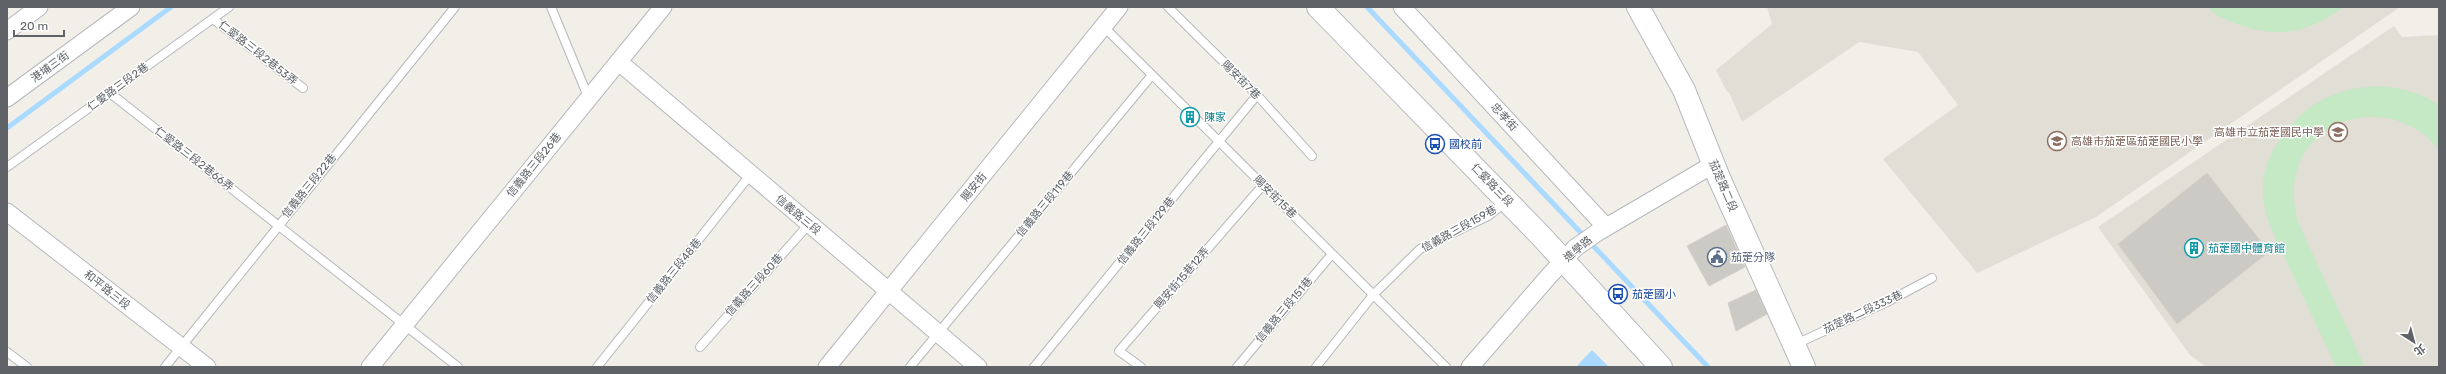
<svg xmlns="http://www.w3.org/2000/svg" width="2446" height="374" font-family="Rubik,'Noto Sans TC',sans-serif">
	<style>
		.education { fill: #e1ded6 }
		.green { fill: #c5e8c5 }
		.water { fill: #aadaff }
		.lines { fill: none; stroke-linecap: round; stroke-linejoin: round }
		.stream { stroke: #aadaff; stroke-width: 5 }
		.building { fill: #cccac5; stroke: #d6d1c6 }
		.lane-casing { stroke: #b5b8bc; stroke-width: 10 }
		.street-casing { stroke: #b5b8bc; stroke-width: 19 }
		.secondary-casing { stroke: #b6babf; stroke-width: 24 }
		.lane { stroke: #fff; stroke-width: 8 }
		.street { stroke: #fff; stroke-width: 17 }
		.secondary { stroke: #fff; stroke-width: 22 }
		.labels { text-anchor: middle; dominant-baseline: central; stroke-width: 3; stroke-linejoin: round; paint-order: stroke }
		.street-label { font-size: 11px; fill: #5f6368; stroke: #fff }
		.culture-label { font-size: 11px; fill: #0d838f; stroke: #fff; text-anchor: start }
		.education-label { font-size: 11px; fill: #785e54; stroke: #fff; text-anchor: end }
		.transit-label { font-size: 11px; fill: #164399; stroke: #fff; text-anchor: start }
		.service-label { font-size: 11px; fill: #4e5e75; stroke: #fff; text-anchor: start }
	</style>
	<rect width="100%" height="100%" fill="#f1efe8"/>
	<g class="education">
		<path d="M1767,7H2400L2096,217L1977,273L1883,159L1958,105L1918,52L1859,42L1742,122L1729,92H1727L1716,70L1772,24Z"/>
		<path d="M2394,26L2402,37L2439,35V367H2206L2190,355L2098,227Z"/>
	</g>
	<g class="green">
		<path d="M2208,7H2344C2308,33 2278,39 2237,24C2225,19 2216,17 2208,7Z"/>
		<path d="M2380,86C2403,88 2420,93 2439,105V150C2395,93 2302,112 2294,185C2293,198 2295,210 2298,222L2365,367H2336C2321,335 2306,303 2291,271C2280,247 2263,219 2263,192C2262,165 2275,143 2292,124C2316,97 2345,87 2380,86Z"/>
	</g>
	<path class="water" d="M1592,350L1609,367H1576Z"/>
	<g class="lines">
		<g class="stream">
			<path d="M1367,7L1708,367"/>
			<path d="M7,128L171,7"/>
		</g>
	</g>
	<g class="building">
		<path d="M2207,173L2269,252L2177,324L2118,244Z"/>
		<path d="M1726,225L1745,267L1709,286L1687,246Z"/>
		<path d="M1756,290L1767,314L1736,331L1728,303Z"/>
	</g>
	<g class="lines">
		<defs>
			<g id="lane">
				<path d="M551,7L589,99"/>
				<path d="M1168,7L1257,95L1312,156"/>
				<path d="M213,19L303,88"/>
				<path d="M1104,27L1446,367"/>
				<path d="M110,93L458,367"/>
				<path d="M7,167L229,7"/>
				<path d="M1796,344L1887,302L1932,278"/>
				<path d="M700,347L809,224"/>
				<path d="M7,352L27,367"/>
				<path d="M165,367L455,7"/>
				<path d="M597,367L751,174"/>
				<path d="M910,367L1152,75"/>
				<path d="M1034,367L1257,95"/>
				<path d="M1141,367L1119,351L1263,185"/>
				<path d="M1237,367L1332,254"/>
				<path d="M1316,367L1373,295L1420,249L1488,216L1507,201"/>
			</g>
			<g id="street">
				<path d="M1402,7L1606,227"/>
				<path d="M7,31L39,7"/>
				<path d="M619,62L978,367"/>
				<path d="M7,98L131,7"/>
				<path d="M7,212L207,367"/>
				<path d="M370,367L663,7"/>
				<path d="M827,367L1119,7"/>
				<path d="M1470,367L1549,276L1575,248L1598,232L1714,164"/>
			</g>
			<g id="secondary">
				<path d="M1318,7L1542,237L1661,367"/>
				<path d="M1638,7L1684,90L1719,178L1804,367"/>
			</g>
		</defs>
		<use href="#lane" class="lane-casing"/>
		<use href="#street" class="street-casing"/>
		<use href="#secondary" class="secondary-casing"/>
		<use href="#lane" class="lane"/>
		<use href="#street" class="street"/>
		<use href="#secondary" class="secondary"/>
	</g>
	<defs>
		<symbol id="building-ring" viewBox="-11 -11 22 22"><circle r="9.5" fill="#fff" stroke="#0f9aa8" stroke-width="1.5"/><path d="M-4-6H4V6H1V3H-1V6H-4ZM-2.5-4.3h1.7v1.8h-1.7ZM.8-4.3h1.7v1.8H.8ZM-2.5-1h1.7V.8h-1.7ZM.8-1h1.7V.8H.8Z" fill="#0f9aa8"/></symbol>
		<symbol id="school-ring" viewBox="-11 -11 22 22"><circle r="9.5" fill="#fff" stroke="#8d6e63" stroke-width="1.5"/><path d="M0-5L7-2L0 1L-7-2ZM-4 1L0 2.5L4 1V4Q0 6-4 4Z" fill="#8d6e63"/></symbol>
		<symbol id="bus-ring" viewBox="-11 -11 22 22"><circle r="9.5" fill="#fff" stroke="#1a4fb4" stroke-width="1.5"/><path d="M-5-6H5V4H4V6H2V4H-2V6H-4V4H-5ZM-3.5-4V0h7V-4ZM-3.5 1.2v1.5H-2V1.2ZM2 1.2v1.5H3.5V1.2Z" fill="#1a4fb4"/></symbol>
		<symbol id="civic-ring" viewBox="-11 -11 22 22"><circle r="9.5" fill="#fff" stroke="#5c6f8a" stroke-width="1.5"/><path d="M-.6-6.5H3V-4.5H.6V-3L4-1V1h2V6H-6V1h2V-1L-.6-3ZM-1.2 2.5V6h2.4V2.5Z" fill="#5c6f8a"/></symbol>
	</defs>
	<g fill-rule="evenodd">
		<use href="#building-ring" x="1179" y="106" width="22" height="22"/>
		<use href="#school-ring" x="2327" y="121" width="22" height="22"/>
		<use href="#school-ring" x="2046" y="130" width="22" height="22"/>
		<use href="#bus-ring" x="1424" y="133" width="22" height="22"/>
		<use href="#building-ring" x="2183" y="237" width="22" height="22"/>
		<use href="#civic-ring" x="1706" y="246" width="22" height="22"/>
		<use href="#bus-ring" x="1607" y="283" width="22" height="22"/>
	</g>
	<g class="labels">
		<g class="street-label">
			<text transform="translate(258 53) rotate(38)">仁愛路三段2巷53弄</text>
			<text transform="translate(50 67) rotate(-36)">港埔三街</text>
			<text transform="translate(1241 80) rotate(45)">賜安街7巷</text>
			<text transform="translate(118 87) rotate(-36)">仁愛路三段2巷</text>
			<text transform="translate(1504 117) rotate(47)">忠孝街</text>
			<text transform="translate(194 159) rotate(38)">仁愛路三段2巷66弄</text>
			<text transform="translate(534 165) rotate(-51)">信義路三段26巷</text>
			<text transform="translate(1492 185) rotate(46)">仁愛路三段</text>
			<text transform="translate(309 186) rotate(-51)">信義路三段22巷</text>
			<text transform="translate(1723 186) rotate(67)">茄萣路二段</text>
			<text transform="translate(974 187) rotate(-51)">賜安街</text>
			<text transform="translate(1275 197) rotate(45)">賜安街15巷</text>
			<text transform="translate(1045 204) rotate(-50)">信義路三段119巷</text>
			<text transform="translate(798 215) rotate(40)">信義路三段</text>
			<text transform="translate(1459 229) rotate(-29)">信義路三段159巷</text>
			<text transform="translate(1146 231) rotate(-51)">信義路三段129巷</text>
			<text transform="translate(1578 249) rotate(-40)">進學路</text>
			<text transform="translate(674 271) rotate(-51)">信義路三段48巷</text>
			<text transform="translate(1182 278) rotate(-49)">賜安街15巷12弄</text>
			<text transform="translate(754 285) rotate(-48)">信義路三段60巷</text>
			<text transform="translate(107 290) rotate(38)">和平路三段</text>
			<text transform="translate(1284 310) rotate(-50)">信義路三段151巷</text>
			<text transform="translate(1863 312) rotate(-25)">茄萣路二段333巷</text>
		</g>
		<g class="culture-label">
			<text x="1204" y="117">陳家</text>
			<text x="2208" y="248">茄萣國中體育館</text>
		</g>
		<g class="education-label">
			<text x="2324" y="132">高雄市立茄萣國民中學</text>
			<text x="2071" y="141" text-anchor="start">高雄市茄萣區茄萣國民小學</text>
		</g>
		<g class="transit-label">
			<text x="1449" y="144">國校前</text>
			<text x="1632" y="294">茄萣國小</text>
		</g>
		<g class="service-label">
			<text x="1731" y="257">茄萣分隊</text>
		</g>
	</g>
	<rect width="2446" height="374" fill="none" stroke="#5f6368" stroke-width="16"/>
	<g transform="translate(2414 342) rotate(144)" stroke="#ffffff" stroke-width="3" paint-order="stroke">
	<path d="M0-3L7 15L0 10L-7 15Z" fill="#5f6368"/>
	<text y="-6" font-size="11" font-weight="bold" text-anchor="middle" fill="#5f6368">北</text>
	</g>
	<path d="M14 30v6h50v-6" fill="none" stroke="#5f6368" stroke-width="2"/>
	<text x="20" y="30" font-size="12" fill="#5f6368" stroke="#ffffff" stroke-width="3" paint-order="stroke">20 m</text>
</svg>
